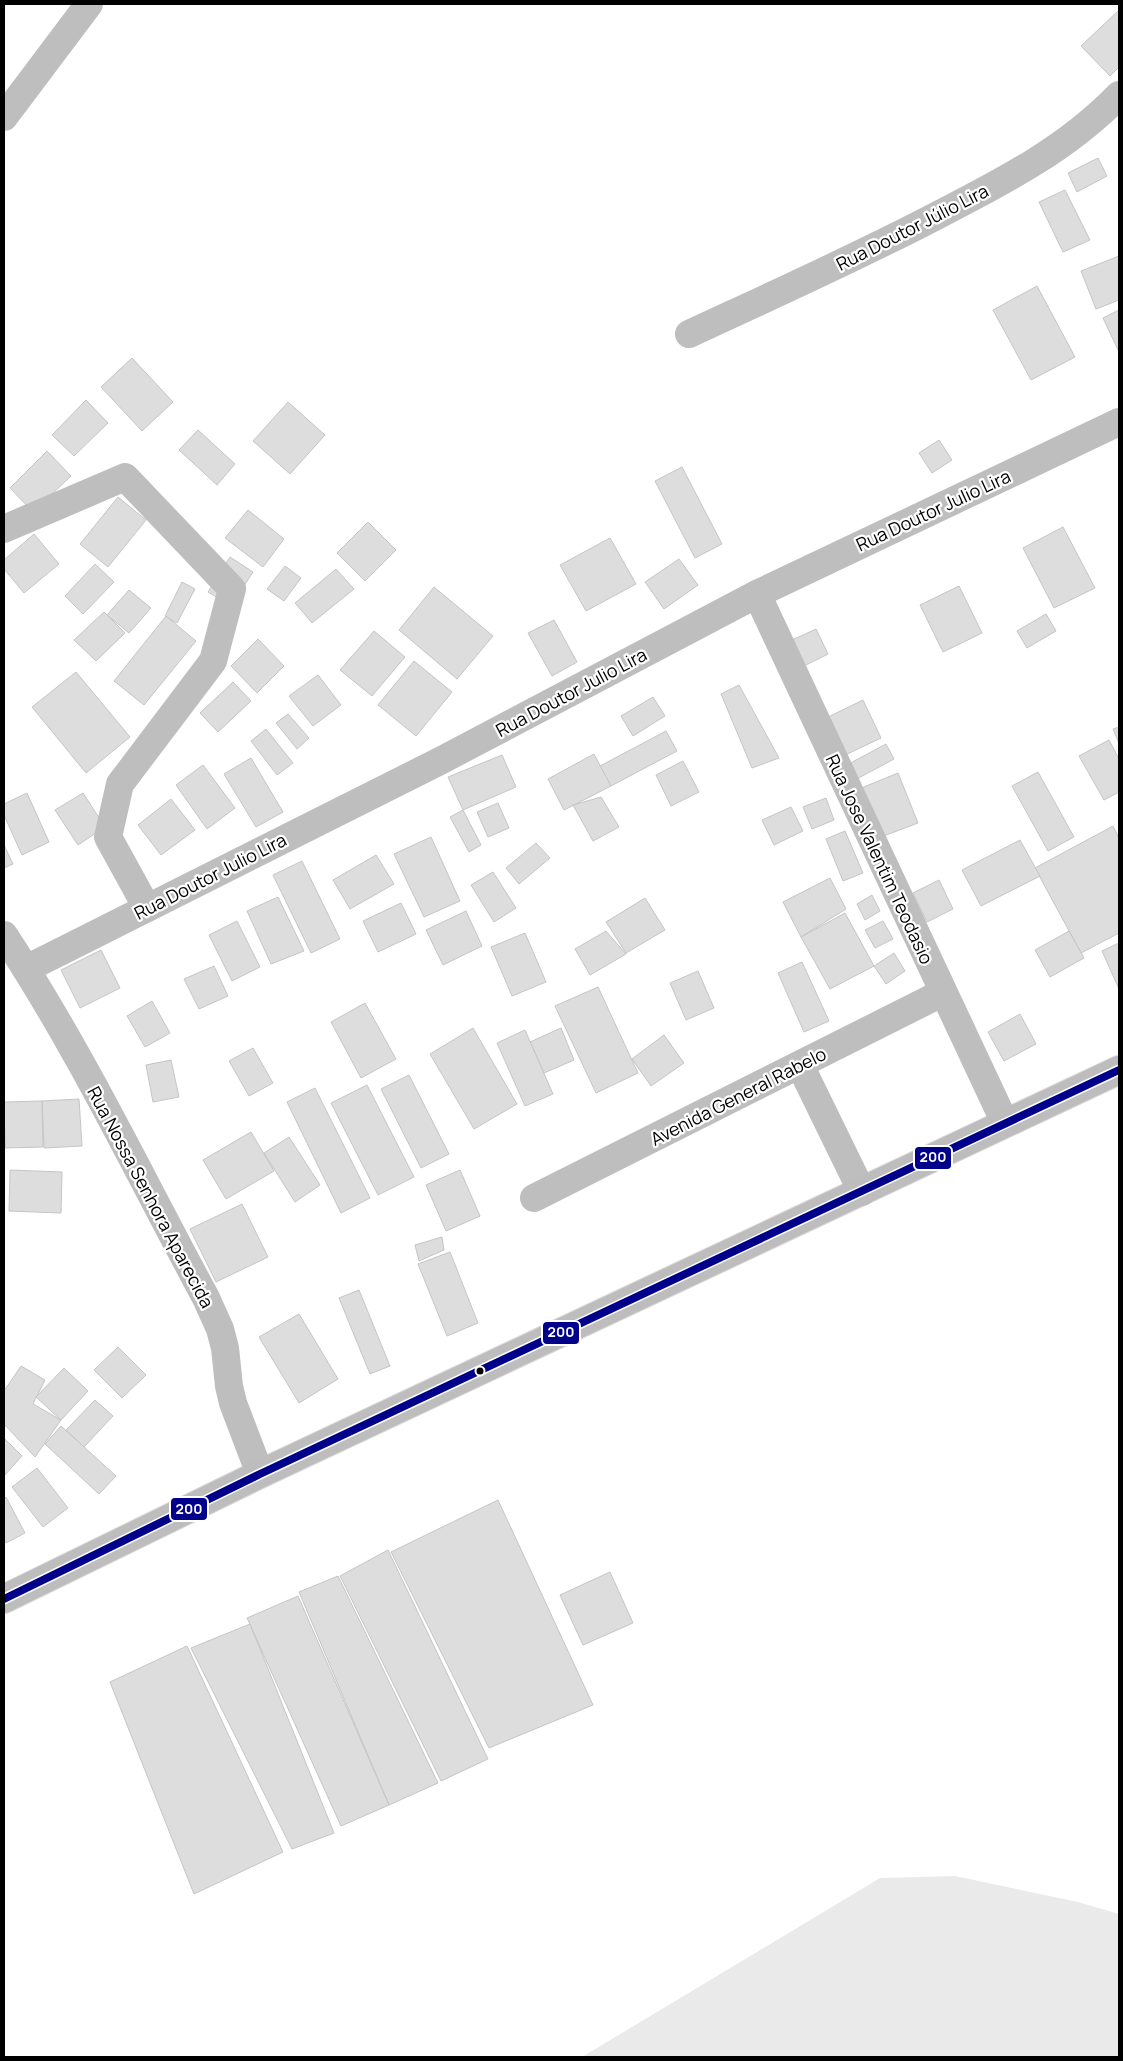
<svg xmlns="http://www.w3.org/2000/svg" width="1123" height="2061" font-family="Manrope,sans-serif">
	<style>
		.green { fill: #eaeaea }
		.building { fill: #ddd; stroke: #c5c5c5 }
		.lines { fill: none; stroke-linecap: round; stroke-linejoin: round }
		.primary-casing { stroke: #dbdbdb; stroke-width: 30 }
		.minor { stroke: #bebebe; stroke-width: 28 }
		.primary { stroke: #bdbdbd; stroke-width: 28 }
		.bus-1-casing { stroke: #fff; stroke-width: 11 }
		.bus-1 { stroke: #00008b; stroke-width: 8 }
		.bus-dot { fill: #000; stroke: #fff; stroke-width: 2 }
		.labels { text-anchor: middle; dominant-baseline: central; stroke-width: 4.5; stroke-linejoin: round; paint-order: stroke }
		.street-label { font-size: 18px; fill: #000; stroke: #fff }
		.line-badge { stroke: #fff; stroke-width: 2 }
		.badge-label { font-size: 14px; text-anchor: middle; font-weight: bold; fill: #fff }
	</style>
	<rect width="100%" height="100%" fill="#fff"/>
	<path class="green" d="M955,1876L1078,1902L1119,1914V2057H582L880,1878Z"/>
	<g class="building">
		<path d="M1119,10V67L1110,76L1081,46Z"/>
		<path d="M1098,158L1107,176L1077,192L1068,173Z"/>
		<path d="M1065,190L1090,240L1063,252L1039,202Z"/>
		<path d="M1119,256V300L1096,309L1081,271Z"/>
		<path d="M1037,286L1075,357L1031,380L993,310Z"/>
		<path d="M1119,310V352L1103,318Z"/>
		<path d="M132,358L173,402L142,431L101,387Z"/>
		<path d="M86,400L108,423L74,456L52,435Z"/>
		<path d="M288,402L325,435L290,474L253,441Z"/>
		<path d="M198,430L235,464L217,485L179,450Z"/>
		<path d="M939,440L952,460L932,473L919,453Z"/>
		<path d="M47,451L71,476L33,512L10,488Z"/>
		<path d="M682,467L722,544L695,558L655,481Z"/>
		<path d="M118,497L146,520L108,567L80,544Z"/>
		<path d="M248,510L284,539L263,567L225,538Z"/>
		<path d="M368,522L396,550L365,581L337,553Z"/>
		<path d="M1063,527L1095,588L1054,608L1023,548Z"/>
		<path d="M34,534L59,564L24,593L4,569V560Z"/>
		<path d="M610,538L636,584L586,611L560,565Z"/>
		<path d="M230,557L253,572L231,606L208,592Z"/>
		<path d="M679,559L698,585L664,609L645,582Z"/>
		<path d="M95,564L114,582L83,614L65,596Z"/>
		<path d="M285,566L301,578L284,601L267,589Z"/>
		<path d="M336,569L354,589L312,623L295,603Z"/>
		<path d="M182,582L195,589L177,623L165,616Z"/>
		<path d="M959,586L982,633L943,652L920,605Z"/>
		<path d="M434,587L493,636L457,679L399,630Z"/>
		<path d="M129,590L151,608L129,633L107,615Z"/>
		<path d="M104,612L125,633L96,661L74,640Z"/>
		<path d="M1046,614L1056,631L1027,648L1017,631Z"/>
		<path d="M166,616L196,641L144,705L114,681Z"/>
		<path d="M554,620L577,662L552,676L528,633Z"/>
		<path d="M816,629L828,654L802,667L790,641Z"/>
		<path d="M374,631L405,657L372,696L340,670Z"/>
		<path d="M258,639L284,666L257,693L231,666Z"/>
		<path d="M414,661L452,692L416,736L378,705Z"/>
		<path d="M76,672L130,737L86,773L32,707Z"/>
		<path d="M318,675L341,705L313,726L289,696Z"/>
		<path d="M233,682L251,701L218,732L200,713Z"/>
		<path d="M739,685L779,758L752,768L721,694Z"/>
		<path d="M653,697L665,716L633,736L621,716Z"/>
		<path d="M863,700L881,738L841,757L824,719Z"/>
		<path d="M288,714L309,738L297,749L276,723Z"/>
		<path d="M1119,727V743L1113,729Z"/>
		<path d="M266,729L293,763L277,775L251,741Z"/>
		<path d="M666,731L677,751L611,786L600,766Z"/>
		<path d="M1109,740L1119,759V792L1104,800L1079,756Z"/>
		<path d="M886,744L894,759L853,781L845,766Z"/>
		<path d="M594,754L611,786L564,810L548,779Z"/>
		<path d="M502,755L516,787L463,810L448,777Z"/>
		<path d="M251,758L283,812L256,827L224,774Z"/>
		<path d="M683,761L699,792L671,806L656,775Z"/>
		<path d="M203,765L235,808L207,829L176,785Z"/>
		<path d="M1038,772L1074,837L1048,851L1012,786Z"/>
		<path d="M898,773L918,823L873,840L854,791Z"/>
		<path d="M27,793L49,842L22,855L4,815V804Z"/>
		<path d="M83,793L105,827L78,845L55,810Z"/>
		<path d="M601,797L619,827L593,841L573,805Z"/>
		<path d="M826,798L834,820L812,829L803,807Z"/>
		<path d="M171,799L195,830L161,855L138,825Z"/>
		<path d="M498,803L509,828L488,837L477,812Z"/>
		<path d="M791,807L803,831L774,845L762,820Z"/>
		<path d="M463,810L481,845L469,852L450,817Z"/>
		<path d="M1113,826L1119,838V933L1081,953L1035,868Z"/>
		<path d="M845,831L863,873L843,881L826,839Z"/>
		<path d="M431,837L460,901L424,917L394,854Z"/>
		<path d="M1020,840L1040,876L981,906L962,870Z"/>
		<path d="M536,843L550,858L519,884L506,868Z"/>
		<path d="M4,845L13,864L4,868Z"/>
		<path d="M376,855L394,884L350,909L333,880Z"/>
		<path d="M302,861L340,939L311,953L273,875Z"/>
		<path d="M493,872L516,908L494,922L471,885Z"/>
		<path d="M830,878L846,909L801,937L783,902Z"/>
		<path d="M939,880L953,909L927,922L913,893Z"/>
		<path d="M872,895L880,911L865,920L857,904Z"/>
		<path d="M278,897L304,951L271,964L247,911Z"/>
		<path d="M645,898L665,930L626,953L606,922Z"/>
		<path d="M401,903L416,934L378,952L363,921Z"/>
		<path d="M466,911L482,946L443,965L426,930Z"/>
		<path d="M845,913L874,966L830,989L801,937Z"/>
		<path d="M237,921L260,967L232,981L209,935Z"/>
		<path d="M883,921L893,939L875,948L865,930Z"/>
		<path d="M606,931L626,954L590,975L575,949Z"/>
		<path d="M1069,931L1084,958L1050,977L1035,950Z"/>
		<path d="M525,933L546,982L512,996L491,947Z"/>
		<path d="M1119,943V989L1102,951Z"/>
		<path d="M101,950L120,988L80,1008L61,970Z"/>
		<path d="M894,953L905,971L886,984L874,966Z"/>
		<path d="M802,962L829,1021L804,1032L778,973Z"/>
		<path d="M214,966L228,996L199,1009L184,979Z"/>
		<path d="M698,971L714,1008L686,1020L670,983Z"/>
		<path d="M598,987L638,1073L596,1093L555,1006Z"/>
		<path d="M152,1001L170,1033L145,1047L127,1016Z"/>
		<path d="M365,1003L396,1059L361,1078L331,1022Z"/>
		<path d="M1020,1014L1036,1044L1004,1061L988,1032Z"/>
		<path d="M473,1028L517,1104L474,1129L430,1054Z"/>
		<path d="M561,1028L574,1060L544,1073L530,1042Z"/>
		<path d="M525,1030L553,1094L525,1106L497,1043Z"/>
		<path d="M664,1035L684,1063L651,1086L632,1059Z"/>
		<path d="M253,1048L273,1083L249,1096L229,1061Z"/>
		<path d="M171,1060L179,1097L153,1102L146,1065Z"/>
		<path d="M409,1075L449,1154L421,1168L381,1089Z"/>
		<path d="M367,1085L414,1177L378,1195L331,1103Z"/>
		<path d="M315,1088L370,1198L341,1213L287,1102Z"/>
		<path d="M79,1099L82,1146L44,1148L42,1101Z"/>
		<path d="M42,1101L43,1147L5,1148L4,1102Z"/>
		<path d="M251,1132L274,1171L226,1199L203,1160Z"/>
		<path d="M289,1137L320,1185L295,1202L264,1153Z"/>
		<path d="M10,1170L62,1172L61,1213L9,1211Z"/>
		<path d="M460,1170L480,1216L446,1231L426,1185Z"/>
		<path d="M242,1204L268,1257L216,1282L190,1229Z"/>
		<path d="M442,1237L444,1250L419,1261L415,1245Z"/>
		<path d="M450,1252L478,1323L447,1336L418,1264Z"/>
		<path d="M359,1290L390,1366L370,1374L339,1298Z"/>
		<path d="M299,1314L338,1379L299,1403L259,1337Z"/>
		<path d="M118,1347L146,1375L122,1398L94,1370Z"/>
		<path d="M21,1366L45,1380L33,1404L61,1420L35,1457L4,1424V1391Z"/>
		<path d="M64,1368L88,1391L61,1420L36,1397Z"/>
		<path d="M95,1400L113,1416L84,1447L66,1430Z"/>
		<path d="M61,1426L116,1476L99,1494L45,1444Z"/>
		<path d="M4,1438L22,1456L4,1476Z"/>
		<path d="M37,1468L68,1508L43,1527L12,1487Z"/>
		<path d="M6,1497L25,1533L6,1543L4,1539V1499Z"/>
		<path d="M498,1500L593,1705L489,1748L391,1552Z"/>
		<path d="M388,1550L488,1759L441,1781L340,1576Z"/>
		<path d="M610,1572L633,1623L583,1645L560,1595Z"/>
		<path d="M338,1576L438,1783L389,1805L299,1592Z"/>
		<path d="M298,1596L389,1805L341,1826L247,1618Z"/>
		<path d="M250,1624L334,1833L292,1849L191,1648Z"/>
		<path d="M187,1646L283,1852L194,1894L110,1682Z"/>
	</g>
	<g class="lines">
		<defs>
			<path id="primary" d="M4,1599L260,1474L1119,1070"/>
		</defs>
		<use href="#primary" class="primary-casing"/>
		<g class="minor">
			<path d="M4,117L89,4"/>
			<path d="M689,334C773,295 858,257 940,214C1004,181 1068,148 1119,95"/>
			<path d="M4,529L125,477L232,589L213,661L120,784L108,837L147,908"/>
			<path d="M757,594L1005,1123"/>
			<path d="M4,935C80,1050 140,1176 206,1298L220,1329L225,1348L229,1386L233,1403L260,1474"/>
			<path d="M26,969L440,761L757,594L1119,422"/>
			<path d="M800,1065L862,1192"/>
			<path d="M534,1198L942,993"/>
		</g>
		<use href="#primary" class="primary"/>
		<defs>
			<path id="bus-1" d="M4,1599L260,1474L1119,1070"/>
		</defs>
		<use href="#bus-1" class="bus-1-casing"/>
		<use href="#bus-1" class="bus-1"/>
	</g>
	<circle class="bus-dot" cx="480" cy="1371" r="4.5"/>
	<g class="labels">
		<g class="street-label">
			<text transform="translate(912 227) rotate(-27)">Rua Doutor Júlio Lira</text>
			<text transform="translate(933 510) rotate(-25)">Rua Doutor Julio Lira</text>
			<text transform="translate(571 692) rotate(-28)">Rua Doutor Julio Lira</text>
			<text transform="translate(880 859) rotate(65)">Rua Jose Valentim Teodasio</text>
			<text transform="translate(210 876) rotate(-27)">Rua Doutor Julio Lira</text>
			<text transform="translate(738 1096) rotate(-27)">Avenida General Rabelo</text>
			<text transform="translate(151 1197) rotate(62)">Rua Nossa Senhora Aparecida</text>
		</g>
	</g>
	<g class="line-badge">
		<rect x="914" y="1146" width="38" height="24" rx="5" fill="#00008b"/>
		<rect x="542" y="1321" width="38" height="24" rx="5" fill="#00008b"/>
		<rect x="170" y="1497" width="38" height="24" rx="5" fill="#00008b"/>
	</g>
	<g class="badge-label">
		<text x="933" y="1162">200</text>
		<text x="561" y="1337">200</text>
		<text x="189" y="1514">200</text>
	</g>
	<rect width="1123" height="2061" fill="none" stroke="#000000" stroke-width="10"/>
</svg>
